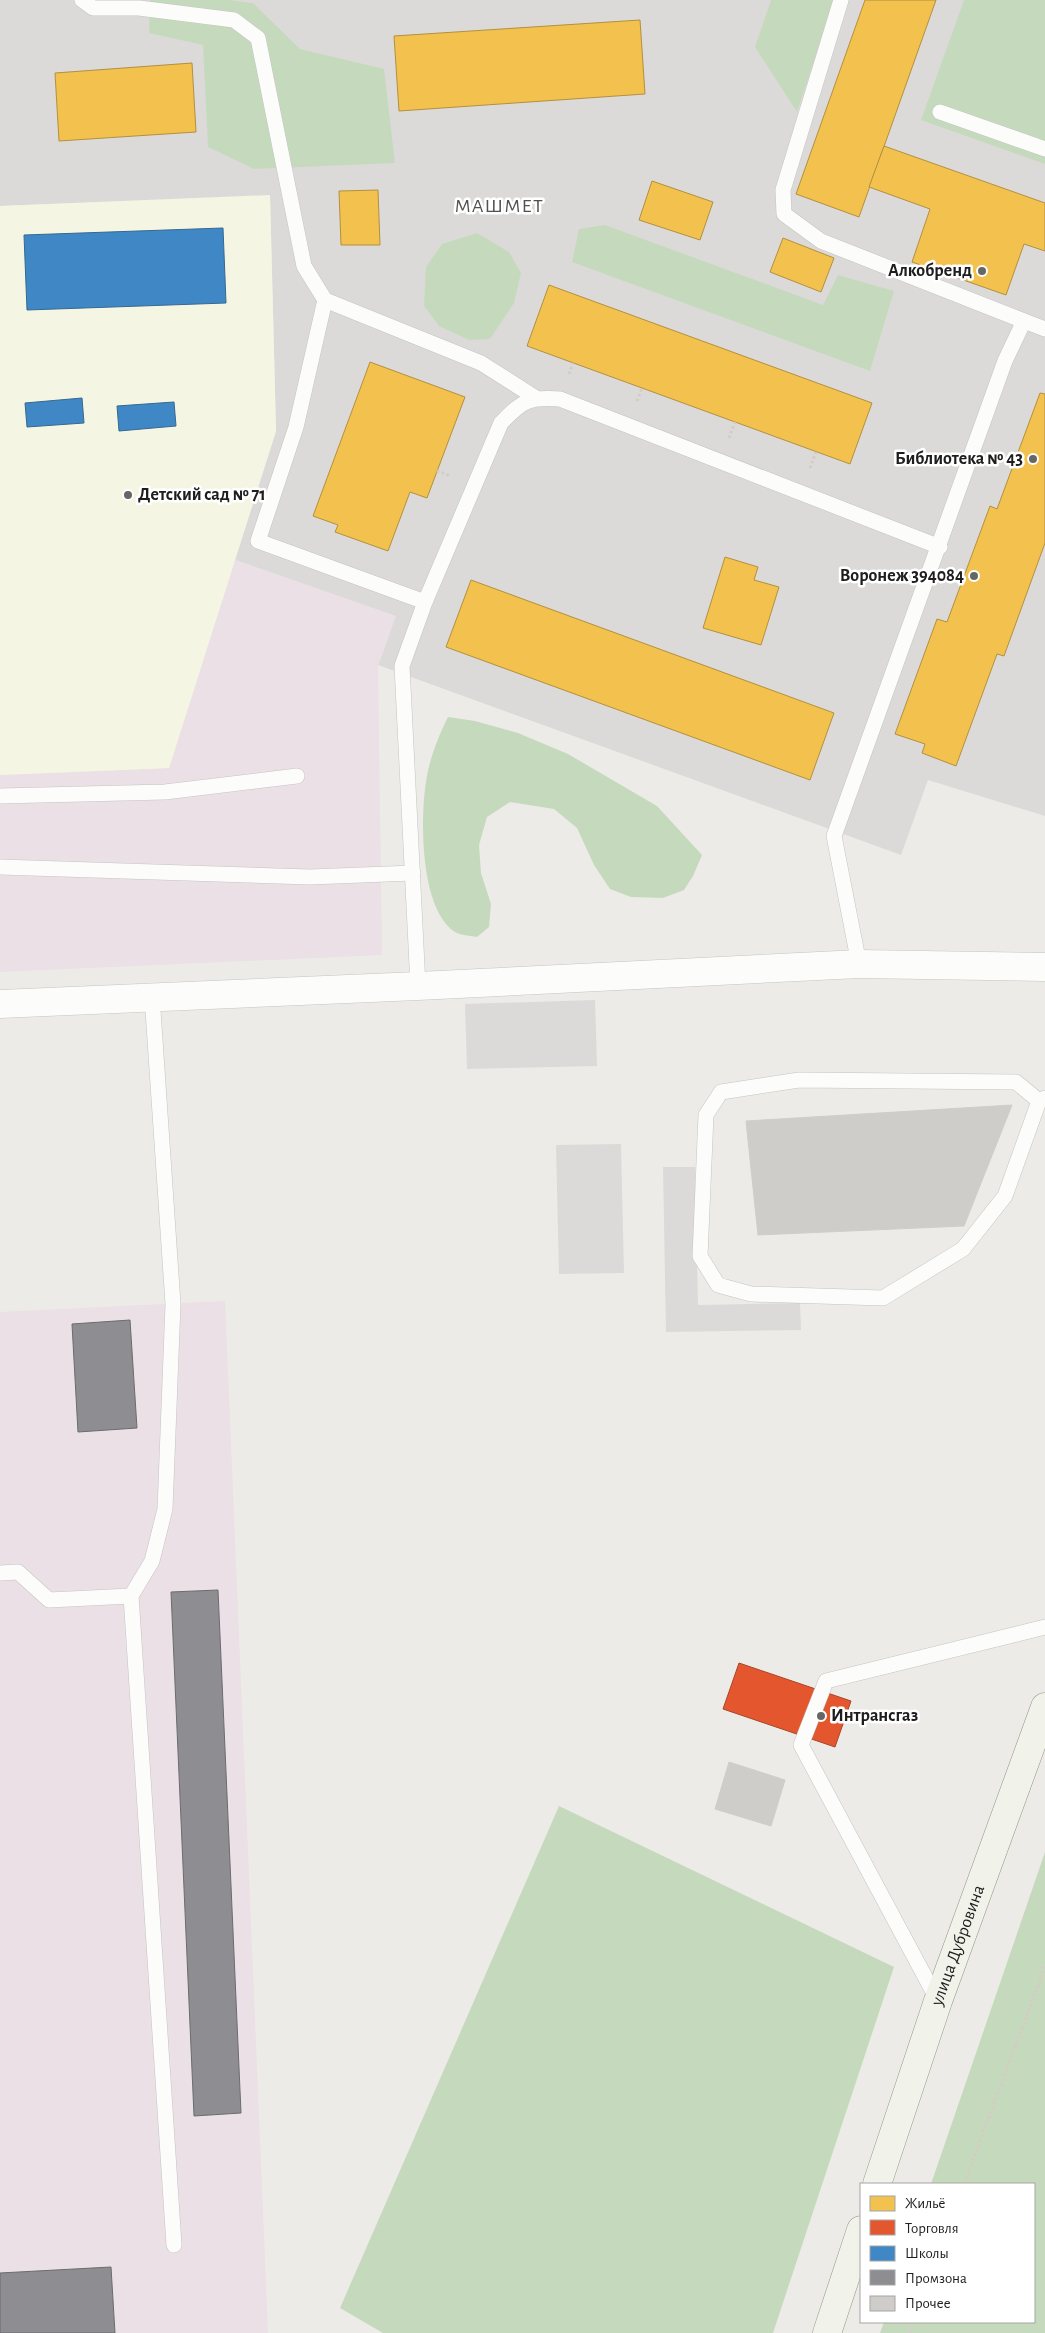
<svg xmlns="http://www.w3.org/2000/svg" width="1045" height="2333" font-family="'Alegreya Sans',sans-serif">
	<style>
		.residential { fill: #dcdad8 }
		.industrial { fill: #eae0e5 }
		.education { fill: #f5f5e3 }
		.religious { fill: #dbdad8 }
		.forest { fill: #c5dabd }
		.homes { fill: #f2c14e; stroke: #b29040 }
		.shops { fill: #e4572e; stroke: #a94629 }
		.schools { fill: #3f88c5; stroke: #356893 }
		.industry { fill: #8d8d92; stroke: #6c6c6f }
		.building { fill: #cfcdca; stroke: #d0cdc9 }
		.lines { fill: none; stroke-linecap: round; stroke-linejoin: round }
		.service-casing { stroke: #c5c4c3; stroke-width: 16 }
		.minor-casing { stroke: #c5c4c3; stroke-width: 29 }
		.secondary-casing { stroke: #929580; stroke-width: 29 }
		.path { stroke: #d6cac7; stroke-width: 3; stroke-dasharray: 2.5 2.5; stroke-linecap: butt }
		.service { stroke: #fcfcfb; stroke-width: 15 }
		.minor { stroke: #fcfcfb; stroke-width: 28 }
		.secondary { stroke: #f1f3ea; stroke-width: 28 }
		.poi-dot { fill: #666664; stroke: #fff; stroke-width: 2 }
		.labels { text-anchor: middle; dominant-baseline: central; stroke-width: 5; stroke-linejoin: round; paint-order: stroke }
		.poi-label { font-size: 18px; font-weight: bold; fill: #1e1e1e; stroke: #fff; text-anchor: end }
		.street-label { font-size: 18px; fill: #1e1e1e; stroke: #fff }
		.quarter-label { font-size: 20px; letter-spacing: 1px; fill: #515151; stroke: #fff }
	</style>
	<rect width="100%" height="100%" fill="#edebe7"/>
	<path class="residential" d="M0,0H1045V816L928,780L901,855L378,665L395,616L235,560L276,431L270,196L0,206Z"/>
	<g class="industrial">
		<path d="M235,560L396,616L378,666L382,955L0,972V775L169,768Z"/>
		<path d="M225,1301L268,2333H0V1312Z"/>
	</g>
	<path class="education" d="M270,195L276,431L169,768L0,775V206Z"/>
	<g class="religious">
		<path d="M595,1000L597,1066L467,1069L465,1004Z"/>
		<path d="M621,1144L624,1273L559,1274L556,1145Z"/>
		<path d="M663,1167H695L698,1305L800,1303L801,1330L666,1332Z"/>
	</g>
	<g class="forest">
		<path d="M150,0H228L253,3L300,49L384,69L395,163L254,169L208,147L203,45L149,33Z"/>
		<path d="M771,0H834L797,112L755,47Z"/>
		<path d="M964,0H1045V164L921,120Z"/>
		<path d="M605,225L823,305L838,275L894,291L870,371L572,262L579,229Z"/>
		<path d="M477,233L509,252L521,273L514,303L490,339L469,340L439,326L424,306L426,267L442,244Z"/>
		<path d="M448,717L475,721L518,733L568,754L657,806L702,855L693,876L684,890L663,898L631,897L610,889L594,865L577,828L554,809L510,802L487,817L479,845L481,873L491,904L489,927L477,937C471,936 460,935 455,932C420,910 420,819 426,782C429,760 438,737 448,717Z"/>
		<path d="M559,1806L894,1967L773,2333H383L340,2308Z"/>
		<path d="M1045,1852V2333H880L884,2322H1034V2184H931Z"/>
	</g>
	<g class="homes">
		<path d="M865,0H936L859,217L796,194Z"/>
		<path d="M640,20L645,94L399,111L394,36Z"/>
		<path d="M192,63L196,132L59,141L55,73Z"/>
		<path d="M884,146L1045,203V251L1024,244L1006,295L912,262L930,209L869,187Z"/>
		<path d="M652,181L713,202L700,240L639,220Z"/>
		<path d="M378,190L380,245H341L339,191Z"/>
		<path d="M783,238L834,258L821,292L770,272Z"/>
		<path d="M549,285L872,403L850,464L527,346Z"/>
		<path d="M370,362L465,397L427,498L410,492L388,551L335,532L338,525L313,516Z"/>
		<path d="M1040,393L1045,394V543L1004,656L997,654L956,766L922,753L925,744L895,734L937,619L947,622L990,506L997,509Z"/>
		<path d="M725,557L758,567L754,580L779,587L761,645L703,628Z"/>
		<path d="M471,580L834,713L810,780L446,647Z"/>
	</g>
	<path class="shops" d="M739,1663L851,1701L835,1747L723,1709Z"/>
	<g class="schools">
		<path d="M223,228L226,303L27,310L24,235Z"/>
		<path d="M82,398L84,423L27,427L25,403Z"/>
		<path d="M174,402L176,426L119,431L117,406Z"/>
	</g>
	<g class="industry">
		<path d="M130,1320L137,1428L78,1432L72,1324Z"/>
		<path d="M218,1590L241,2113L194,2116L171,1592Z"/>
		<path d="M111,2267L115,2333H0V2273Z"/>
	</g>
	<g class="building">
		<path d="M1012,1105L964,1226L758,1235L746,1121Z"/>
		<path d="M729,1762L785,1780L771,1826L715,1809Z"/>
	</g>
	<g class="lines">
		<defs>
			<g id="service">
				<path d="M82,0L93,8H139L234,20L258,38L304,266L325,300L481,363L536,398"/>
				<path d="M841,0L783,190L784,214L821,241L1024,321"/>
				<path d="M940,112L1045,149"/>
				<path d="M325,300L296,427L258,541L425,602"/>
				<path d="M0,796L165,792L297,776"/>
				<path d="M0,867L310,877L413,873"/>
				<path d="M859,964L834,836L1005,361L1024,321L1045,329"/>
				<path d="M418,986L402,666L425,602L501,423C523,400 529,397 560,399L940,547"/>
				<path d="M1039,1101L1016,1082L799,1080L721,1092L706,1115L700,1256L718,1285L751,1294L883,1298L963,1249L1005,1196L1039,1101L1045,1098"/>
				<path d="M0,1573L18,1572L49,1600L131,1596L152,1561L165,1509L173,1304L152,996"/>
				<path d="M131,1596L174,2245"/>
				<path d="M938,2001L801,1745L826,1681L1045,1627"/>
			</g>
			<path id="minor" d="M0,1004L418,986L859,964L1045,967"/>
			<g id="secondary">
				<path id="s1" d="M877,2184L938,2001L1045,1707"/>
				<path d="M827,2333L861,2230"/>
			</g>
		</defs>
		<use href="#service" class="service-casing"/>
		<use href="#minor" class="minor-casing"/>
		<use href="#secondary" class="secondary-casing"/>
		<g class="path">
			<path d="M569,374L573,363"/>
			<path d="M637,401L642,388"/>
			<path d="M729,438L735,422"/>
			<path d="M810,468L816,452"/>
			<path d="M437,471L451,476"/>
			<path d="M964,2184L1045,1967"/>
			<path d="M910,2333L914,2322"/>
		</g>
		<use href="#service" class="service"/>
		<use href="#minor" class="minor"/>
		<use href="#secondary" class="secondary"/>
	</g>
	<g class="poi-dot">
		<circle cx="982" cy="271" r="5"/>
		<circle cx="1033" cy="459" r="5"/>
		<circle cx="128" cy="495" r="5"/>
		<circle cx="974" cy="576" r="5"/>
		<circle cx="821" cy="1716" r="5"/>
	</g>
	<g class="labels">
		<g class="poi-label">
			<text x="972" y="271">Алкобренд</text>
			<text x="1023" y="459">Библиотека № 43</text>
			<text x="138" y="495" text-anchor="start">Детский сад № 71</text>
			<text x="964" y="576">Воронеж 394084</text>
			<text x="831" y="1716" text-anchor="start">Интрансгаз</text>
		</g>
		<g class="street-label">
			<text stroke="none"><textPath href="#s1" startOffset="252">улица Дубровина</textPath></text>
		</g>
		<g class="quarter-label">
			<text x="499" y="206">МАШМЕТ</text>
		</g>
	</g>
	<rect x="860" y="2183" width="175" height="140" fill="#ffffff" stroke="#a5a5a5"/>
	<rect x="870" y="2196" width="25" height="15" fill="#f2c14e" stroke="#a5a5a5"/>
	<text x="905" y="2208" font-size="15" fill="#1e1e1e">Жильё</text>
	<rect x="870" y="2220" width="25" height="15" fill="#e4572e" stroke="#a5a5a5"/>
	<text x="905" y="2233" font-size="15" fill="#1e1e1e">Торговля</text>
	<rect x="870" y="2246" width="25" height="15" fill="#3f88c5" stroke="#a5a5a5"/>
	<text x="905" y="2258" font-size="15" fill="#1e1e1e">Школы</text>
	<rect x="870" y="2270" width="25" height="15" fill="#8d8d92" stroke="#a5a5a5"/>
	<text x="905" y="2283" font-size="15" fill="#1e1e1e">Промзона</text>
	<rect x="870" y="2296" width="25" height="15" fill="#cfcdca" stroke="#a5a5a5"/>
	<text x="905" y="2308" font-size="15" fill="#1e1e1e">Прочее</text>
</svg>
